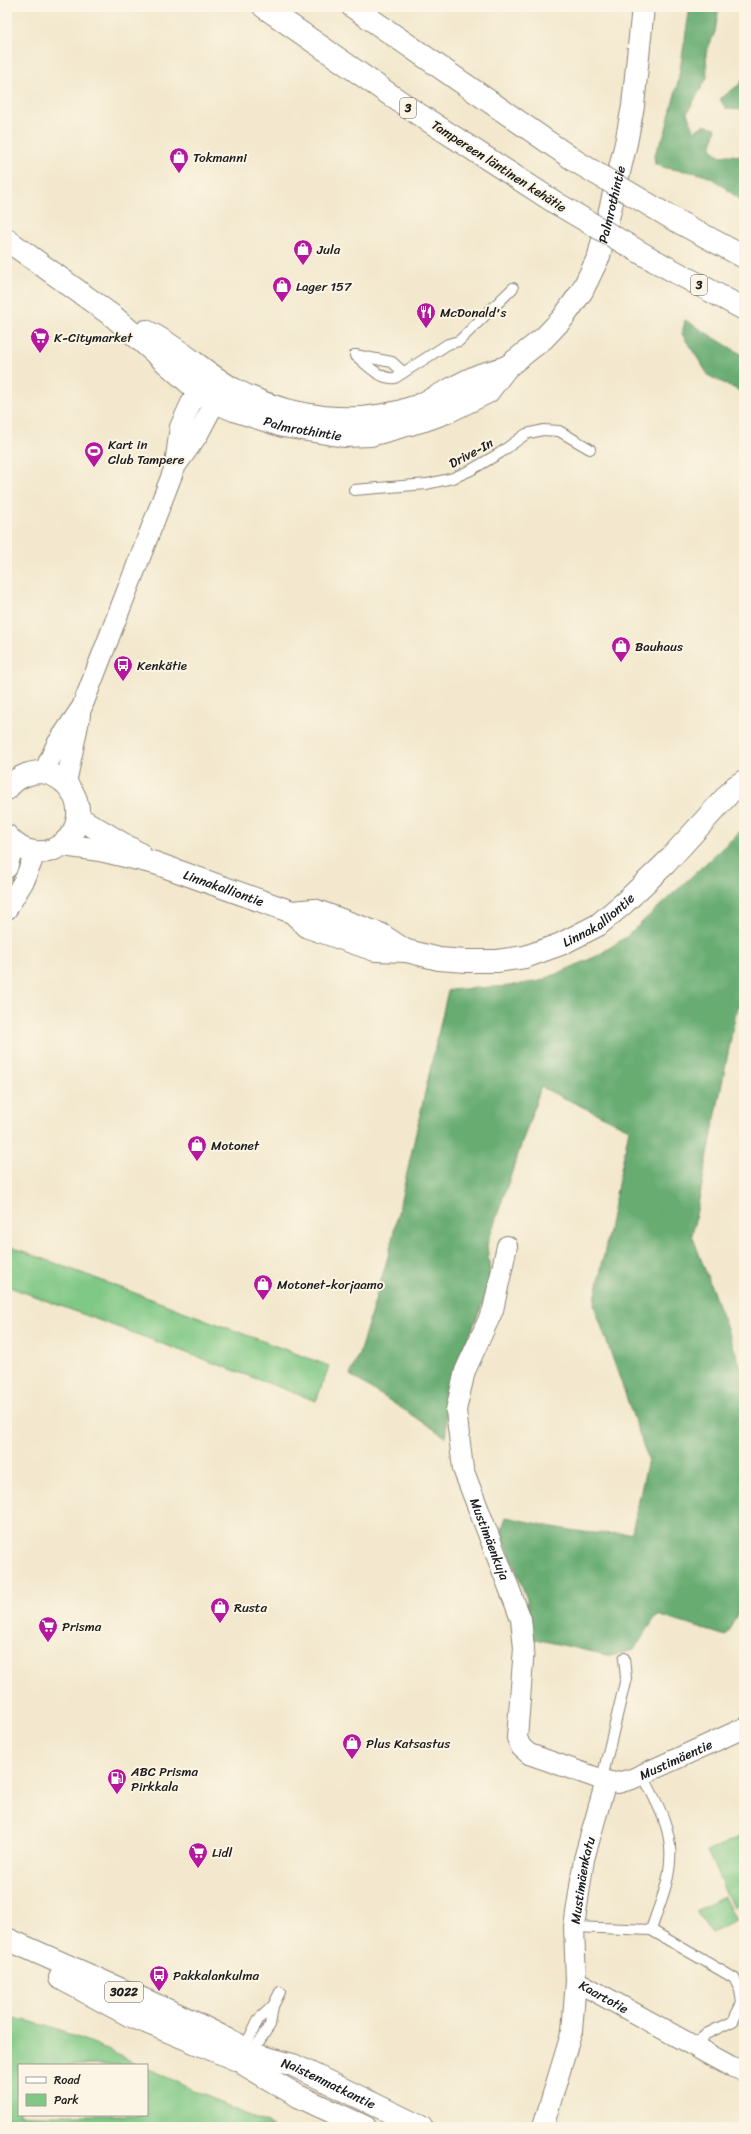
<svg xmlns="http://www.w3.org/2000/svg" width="751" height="2134" font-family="Sriracha,sans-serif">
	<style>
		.green { fill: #80c885; stroke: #4e7250 }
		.forest { fill: #68ac72; stroke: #426447 }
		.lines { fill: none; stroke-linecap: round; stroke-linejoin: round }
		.lane-casing { stroke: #888274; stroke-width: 12 }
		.street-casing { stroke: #888274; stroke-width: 22 }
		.secondary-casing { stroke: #888274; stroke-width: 24 }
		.primary-casing { stroke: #888274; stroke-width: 24 }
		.highway-casing { stroke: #888274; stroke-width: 24 }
		.lane { stroke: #fff; stroke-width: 10 }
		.street { stroke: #fff; stroke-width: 20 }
		.secondary { stroke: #fff; stroke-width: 22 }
		.primary { stroke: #fff; stroke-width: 22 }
		.highway { stroke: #fff; stroke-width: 22 }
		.highway-bridge-casing { stroke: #888274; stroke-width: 24; stroke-linecap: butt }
		.highway-bridge { stroke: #fff; stroke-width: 22 }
		.labels { text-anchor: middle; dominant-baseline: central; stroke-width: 4; stroke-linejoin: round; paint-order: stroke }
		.shield { fill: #fcf5e5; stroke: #5f5d58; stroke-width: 1 }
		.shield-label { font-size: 12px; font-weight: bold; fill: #1c1c1c }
		.poi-label { font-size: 13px; fill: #1c1c1c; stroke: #fcf5e5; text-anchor: start }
		.street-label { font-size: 13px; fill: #1c1c1c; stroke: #fcf5e5 }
	</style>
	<rect width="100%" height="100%" fill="#fcf5e5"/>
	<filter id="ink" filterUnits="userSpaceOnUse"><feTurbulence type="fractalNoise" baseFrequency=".025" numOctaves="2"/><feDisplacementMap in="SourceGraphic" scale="8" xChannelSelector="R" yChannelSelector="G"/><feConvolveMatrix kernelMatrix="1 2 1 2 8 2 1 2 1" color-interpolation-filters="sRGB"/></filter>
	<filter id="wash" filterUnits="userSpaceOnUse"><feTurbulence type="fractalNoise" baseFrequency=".012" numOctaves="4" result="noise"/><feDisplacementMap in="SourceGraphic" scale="16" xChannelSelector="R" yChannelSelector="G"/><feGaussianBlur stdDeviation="0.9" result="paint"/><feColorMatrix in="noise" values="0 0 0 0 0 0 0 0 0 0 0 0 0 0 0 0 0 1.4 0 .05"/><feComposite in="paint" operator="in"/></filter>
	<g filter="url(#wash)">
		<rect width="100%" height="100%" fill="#f3e8cd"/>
		<g class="green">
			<path d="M7,1245L329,1366L316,1401L7,1286Z"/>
			<path d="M744,1835V1902L733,1908L707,1851Z"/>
			<path d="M724,1897L736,1921L711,1933L696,1911Z"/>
			<path d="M7,2017C53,2024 97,2045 140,2065H19V2115H147V2068L273,2127H7Z"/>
		</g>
		<g class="forest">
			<path d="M690,7H719L715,32L706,53L707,78L687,113L694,131L704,125L716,128L711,149L721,156L728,155L744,156V202C732,195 721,183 709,177C691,169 672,172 655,164L654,155L665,133L678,82Z"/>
			<path d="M744,77V110L726,109L720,99L740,84Z"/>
			<path d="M685,320L744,356V393L709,376L682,334Z"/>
			<path d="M744,828V1005L737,1008L692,1235L744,1375V1601L726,1636L657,1615L634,1650L611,1656L531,1638L527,1599L501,1531L506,1517C547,1525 590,1538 632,1532L648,1459L594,1305L629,1129L541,1087L487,1245L491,1283L446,1393V1437L350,1375L360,1351L389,1253L448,990L508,986L540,981L597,956L626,937Z"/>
		</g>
	</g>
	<g filter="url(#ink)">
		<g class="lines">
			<defs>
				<g id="lane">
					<path d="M355,355C366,364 380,380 395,378L448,344L459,341L513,288"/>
					<path d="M355,355L392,362L403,372"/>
					<path d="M354,490L427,484L453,478L471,470L500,453L526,434L543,430L559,431L590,449"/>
					<path d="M642,1774C656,1801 673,1829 670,1861C669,1884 658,1908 651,1930"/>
					<path d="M606,1781L604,1770L626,1678L624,1658"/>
					<path d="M574,1927L651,1930L734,1978L740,1990L742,2003L733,2021L704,2035L695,2048"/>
					<path d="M246,2045L258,2020L273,2006L280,1992"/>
					<path d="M254,2049L270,2025L273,2006"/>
				</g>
				<g id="street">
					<path d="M175,465L180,427L204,375"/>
					<path d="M44,772L57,744L82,707L175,467L197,436L223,387"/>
					<path d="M66,783L80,715"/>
					<path d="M7,868L14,844"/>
					<path d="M7,909L25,879L35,853"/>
					<path id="s1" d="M507,1246L493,1310L465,1371L456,1410L463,1469L521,1619L524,1648L517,1738L521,1747L529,1754L606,1781L617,1783L632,1779L744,1728"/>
					<path id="s2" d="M576,1981L730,2066L744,2071"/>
					<path id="s3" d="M543,2127L572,2031L576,1981L574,1927L584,1859L606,1781"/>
				</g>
				<g id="secondary">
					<path id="s4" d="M7,240L114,317L196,389L215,402L234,410L283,426L344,436L371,435L425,420L447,412L488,392L507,367L544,338L563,318L582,291L599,256L626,143L633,106L643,7"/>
					<path d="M146,331C178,346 204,373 235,390C290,419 359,428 417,406C439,397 459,383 480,375C489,372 498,370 507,367"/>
					<path d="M7,789C15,778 29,772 42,772C51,773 62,779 68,786C102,828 43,879 7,836"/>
					<path d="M79,818L140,854"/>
					<path id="s5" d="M63,845L100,850L155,863L292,912L314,910L380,934L406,951"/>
					<path id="s6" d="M292,912L308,927L375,950L407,951L439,959L466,961H497L525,957L561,944L598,925L624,903L665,864L735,787L744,781"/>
				</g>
				<g id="primary">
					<path d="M7,1939L183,2017L241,2046"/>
					<path d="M60,1978L129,2015L235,2059"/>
					<path id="s7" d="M256,2055L293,2065L421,2127"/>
					<path d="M247,2066L298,2096L365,2127"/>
				</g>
				<g id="highway">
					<path d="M264,7L412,110L556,203"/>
					<path d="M353,7L577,162"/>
					<path d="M675,220L744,257"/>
					<path d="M655,261L744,309"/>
				</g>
			</defs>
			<use href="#lane" class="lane-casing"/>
			<use href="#street" class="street-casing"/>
			<use href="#secondary" class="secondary-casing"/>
			<use href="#primary" class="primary-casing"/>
			<use href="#highway" class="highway-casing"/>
			<use href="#lane" class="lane"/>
			<use href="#street" class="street"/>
			<use href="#secondary" class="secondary"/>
			<use href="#primary" class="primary"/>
			<use href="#highway" class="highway"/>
			<defs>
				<g id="highway-bridge">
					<path d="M577,162L675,220"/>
					<path d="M556,203L655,261"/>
				</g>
			</defs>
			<use href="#highway-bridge" class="highway-bridge-casing"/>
			<use href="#highway-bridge" class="highway-bridge"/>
		</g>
	</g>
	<defs>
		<symbol id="shop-pin" viewBox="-11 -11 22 30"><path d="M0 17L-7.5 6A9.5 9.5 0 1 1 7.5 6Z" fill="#b5179e" stroke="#fcf5e5"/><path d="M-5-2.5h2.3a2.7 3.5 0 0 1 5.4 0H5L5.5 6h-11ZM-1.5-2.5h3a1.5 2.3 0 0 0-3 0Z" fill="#fff"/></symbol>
		<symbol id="restaurant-pin" viewBox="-11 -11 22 30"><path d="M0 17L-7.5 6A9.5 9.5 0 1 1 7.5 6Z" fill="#b5179e" stroke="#fcf5e5"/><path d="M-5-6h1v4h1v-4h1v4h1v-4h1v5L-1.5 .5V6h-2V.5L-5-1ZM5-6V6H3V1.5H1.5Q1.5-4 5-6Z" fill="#fff"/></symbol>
		<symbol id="supermarket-pin" viewBox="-11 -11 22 30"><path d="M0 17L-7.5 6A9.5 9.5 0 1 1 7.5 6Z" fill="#b5179e" stroke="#fcf5e5"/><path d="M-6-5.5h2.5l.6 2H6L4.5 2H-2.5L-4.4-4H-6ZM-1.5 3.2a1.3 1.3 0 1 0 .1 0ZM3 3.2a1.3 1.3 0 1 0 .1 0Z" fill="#fff"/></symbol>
		<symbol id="stadium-pin" viewBox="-11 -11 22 30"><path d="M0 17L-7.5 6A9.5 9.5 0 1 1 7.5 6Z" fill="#b5179e" stroke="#fcf5e5"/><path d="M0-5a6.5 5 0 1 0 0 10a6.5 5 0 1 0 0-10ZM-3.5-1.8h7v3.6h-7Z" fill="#fff"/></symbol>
		<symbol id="bus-pin" viewBox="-11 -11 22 30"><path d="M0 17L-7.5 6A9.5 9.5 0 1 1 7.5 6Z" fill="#b5179e" stroke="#fcf5e5"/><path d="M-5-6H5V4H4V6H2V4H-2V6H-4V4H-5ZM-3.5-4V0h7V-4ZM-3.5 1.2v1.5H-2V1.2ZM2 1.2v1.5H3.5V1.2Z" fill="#fff"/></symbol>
		<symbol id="fuel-pin" viewBox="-11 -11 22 30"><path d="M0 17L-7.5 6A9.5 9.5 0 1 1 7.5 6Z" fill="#b5179e" stroke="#fcf5e5"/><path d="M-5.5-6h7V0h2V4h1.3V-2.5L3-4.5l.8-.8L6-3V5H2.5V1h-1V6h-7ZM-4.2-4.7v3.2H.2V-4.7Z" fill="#fff"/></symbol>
	</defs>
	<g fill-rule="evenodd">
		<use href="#shop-pin" x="168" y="146" width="22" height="30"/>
		<use href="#shop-pin" x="292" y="238" width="22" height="30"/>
		<use href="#shop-pin" x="271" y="275" width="22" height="30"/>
		<use href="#restaurant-pin" x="415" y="301" width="22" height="30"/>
		<use href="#supermarket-pin" x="29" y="326" width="22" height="30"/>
		<use href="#stadium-pin" x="83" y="440" width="22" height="30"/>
		<use href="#shop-pin" x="610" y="635" width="22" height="30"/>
		<use href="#bus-pin" x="112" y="654" width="22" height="30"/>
		<use href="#shop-pin" x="186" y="1134" width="22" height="30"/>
		<use href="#shop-pin" x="252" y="1273" width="22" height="30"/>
		<use href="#shop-pin" x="209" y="1596" width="22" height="30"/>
		<use href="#supermarket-pin" x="37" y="1615" width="22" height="30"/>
		<use href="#shop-pin" x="341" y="1732" width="22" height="30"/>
		<use href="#fuel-pin" x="106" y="1767" width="22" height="30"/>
		<use href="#supermarket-pin" x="187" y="1841" width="22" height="30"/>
		<use href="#bus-pin" x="148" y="1964" width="22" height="30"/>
	</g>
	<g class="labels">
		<g class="shield">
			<rect x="400" y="98" width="16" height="20" rx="3"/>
			<rect x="691" y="275" width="16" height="20" rx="3"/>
			<rect x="105" y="1982" width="38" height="20" rx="3"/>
		</g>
		<g class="shield-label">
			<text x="408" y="108">3</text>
			<text x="699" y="285">3</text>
			<text x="124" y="1992">3022</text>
		</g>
		<g class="poi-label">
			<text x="193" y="157">Tokmanni</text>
			<text x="317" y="249">Jula</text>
			<text x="296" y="286">Lager 157</text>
			<text x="440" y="312">McDonald's</text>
			<text x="54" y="337">K-Citymarket</text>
			<text x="108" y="444">Kart in<tspan x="108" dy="15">Club Tampere</tspan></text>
			<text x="635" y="646">Bauhaus</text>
			<text x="137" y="665">Kenkätie</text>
			<text x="211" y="1145">Motonet</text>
			<text x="277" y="1284">Motonet-korjaamo</text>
			<text x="234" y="1607">Rusta</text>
			<text x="62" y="1626">Prisma</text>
			<text x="366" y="1743">Plus Katsastus</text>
			<text x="131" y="1771">ABC Prisma<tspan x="131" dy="15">Pirkkala</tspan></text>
			<text x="212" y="1852">Lidl</text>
			<text x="173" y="1975">Pakkalankulma</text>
		</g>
		<g class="street-label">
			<text transform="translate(499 166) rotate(33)">Tampereen läntinen kehätie</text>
			<text stroke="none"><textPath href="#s4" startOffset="781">Palmrothintie</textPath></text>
			<text stroke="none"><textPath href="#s4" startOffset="356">Palmrothintie</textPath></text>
			<text transform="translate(471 453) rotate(-28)">Drive-In</text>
			<text stroke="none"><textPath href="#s5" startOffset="167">Linnakalliontie</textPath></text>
			<text stroke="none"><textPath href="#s6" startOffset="327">Linnakalliontie</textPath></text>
			<text stroke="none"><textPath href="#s1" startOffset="307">Mustimäenkuja</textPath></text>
			<text stroke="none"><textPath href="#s1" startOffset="689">Mustimäentie</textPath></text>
			<text stroke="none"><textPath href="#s3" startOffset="252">Mustimäenkatu</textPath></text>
			<text stroke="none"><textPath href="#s2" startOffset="32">Kaartotie</textPath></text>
			<text stroke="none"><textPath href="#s7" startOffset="78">Naistenmatkantie</textPath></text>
		</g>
	</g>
	<rect width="751" height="2134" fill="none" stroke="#fcf5e5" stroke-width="24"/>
	<rect x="18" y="2064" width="130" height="52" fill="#fcf5e5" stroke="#a29e95"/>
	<rect x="26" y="2077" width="20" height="6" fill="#ffffff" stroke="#a29e95"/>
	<text x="54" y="2084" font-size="12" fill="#1c1c1c">Road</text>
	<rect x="26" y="2094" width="20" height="12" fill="#80c885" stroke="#a29e95"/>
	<text x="54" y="2104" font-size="12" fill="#1c1c1c">Park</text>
</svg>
